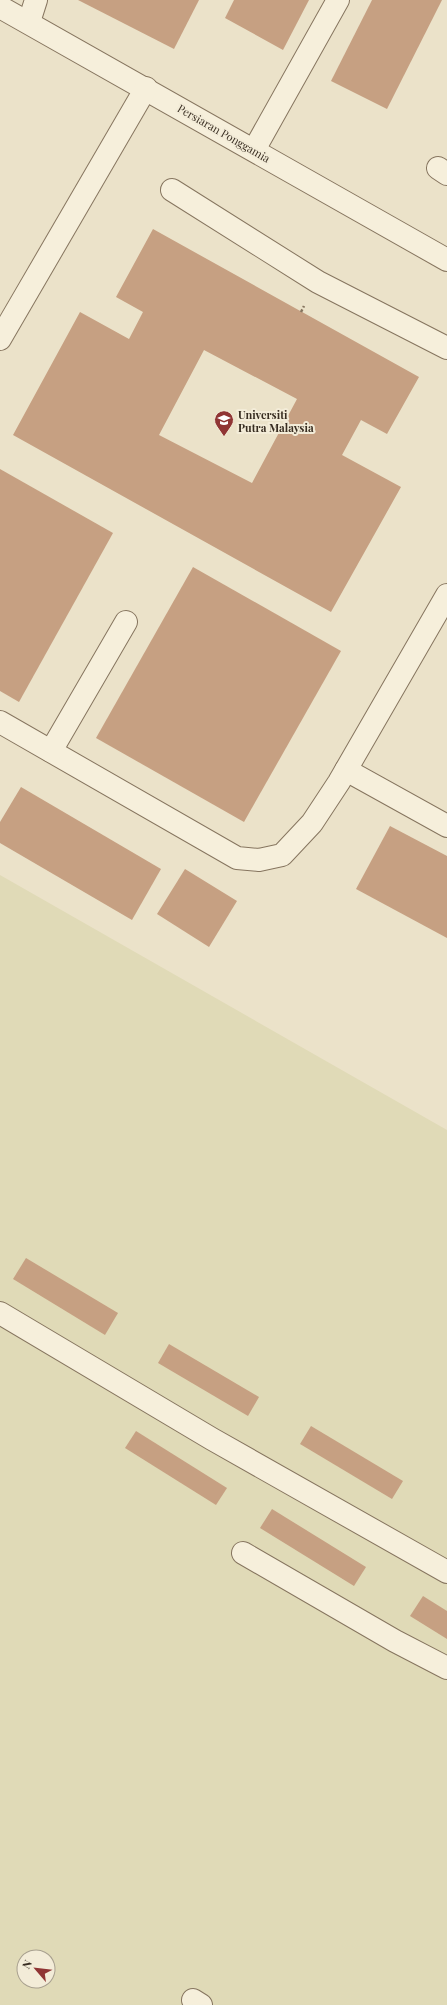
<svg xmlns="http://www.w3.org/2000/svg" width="447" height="2005" font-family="'Playfair Display',serif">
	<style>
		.farmland { fill: #e0dab7; fill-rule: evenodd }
		.building { fill: #c6a082; fill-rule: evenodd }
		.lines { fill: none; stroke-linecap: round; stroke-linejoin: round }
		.minor-casing { stroke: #86755f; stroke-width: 24 }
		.path { stroke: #86755f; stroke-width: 2.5; stroke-dasharray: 3 2; stroke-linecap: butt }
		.minor { stroke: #f6efdb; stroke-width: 22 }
		.labels { text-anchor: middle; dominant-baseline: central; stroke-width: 4; stroke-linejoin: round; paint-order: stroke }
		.street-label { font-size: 11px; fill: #382d21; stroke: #f3ecd8 }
		.poi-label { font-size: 11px; font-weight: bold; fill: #382d21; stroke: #f3ecd8; text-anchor: start }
	</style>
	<rect width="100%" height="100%" fill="#ebe2c9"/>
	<path class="farmland" d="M0,875L447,1130V2005H0ZM24,1957H48V1981H24Z"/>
	<g class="building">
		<path d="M78,0H199L174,49Z"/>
		<path d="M234,0H309L283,50L225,18Z"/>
		<path d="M372,0H442L387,109L331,81Z"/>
		<path d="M153,229L419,377L387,434L361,420L342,455L401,487L331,612L13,435L80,312L129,339L143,312L116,297ZM204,350L297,399L252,483L159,435Z"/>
		<path d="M0,469L113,533L19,702L0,691Z"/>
		<path d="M193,567L341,651L244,822L96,738Z"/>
		<path d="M21,787L161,869L132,920L0,843V822Z"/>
		<path d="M390,826L447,856V938L356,889Z"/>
		<path d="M185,869L237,901L209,947L157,914Z"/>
		<path d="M26,1258L118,1313L105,1335L13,1279Z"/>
		<path d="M169,1344L259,1397L248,1416L158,1363Z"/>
		<path d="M311,1426L403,1481L392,1499L300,1444Z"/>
		<path d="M136,1431L227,1488L216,1505L125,1448Z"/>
		<path d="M272,1509L366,1567L354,1586L260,1528Z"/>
		<path d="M423,1596L447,1611V1639L410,1616Z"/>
	</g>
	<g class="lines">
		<defs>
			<g id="minor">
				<path d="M0,7L447,260"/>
				<path d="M29,22L36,0"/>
				<path d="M254,150L338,0"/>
				<path d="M438,168L447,174"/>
				<path d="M172,190L318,282L447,348"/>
				<path d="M0,339L146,88"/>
				<path d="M0,722L237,858L259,860L282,855L312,823L339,782L447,595"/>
				<path d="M51,751L126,622"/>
				<path d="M346,770L447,826"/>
				<path d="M0,1313L212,1439L447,1572"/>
				<path d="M243,1553L395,1641L447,1668"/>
				<path d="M193,2000L201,2005"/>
			</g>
		</defs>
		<use href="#minor" class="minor-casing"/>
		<path class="path" d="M301,312L304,306"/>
		<use href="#minor" class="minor"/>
	</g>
	<defs>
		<symbol id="university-pin" viewBox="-11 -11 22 30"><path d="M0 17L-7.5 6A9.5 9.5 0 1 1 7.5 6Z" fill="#903534" stroke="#f3ecd8"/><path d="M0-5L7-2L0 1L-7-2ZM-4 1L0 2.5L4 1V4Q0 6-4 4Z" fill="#fff"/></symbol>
	</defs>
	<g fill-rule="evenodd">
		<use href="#university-pin" x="213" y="409" width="22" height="30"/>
	</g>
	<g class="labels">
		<g class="street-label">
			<text transform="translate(224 133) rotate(30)">Persiaran Ponggamia</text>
		</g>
		<g class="poi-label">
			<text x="238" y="414">Universiti<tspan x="238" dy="13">Putra Malaysia</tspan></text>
		</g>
	</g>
	<g transform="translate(36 1969) rotate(298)"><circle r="19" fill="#f3ecd8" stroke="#a8a08f"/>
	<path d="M0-3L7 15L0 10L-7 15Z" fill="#903534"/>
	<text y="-6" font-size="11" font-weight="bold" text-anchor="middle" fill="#382d21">N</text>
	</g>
</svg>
